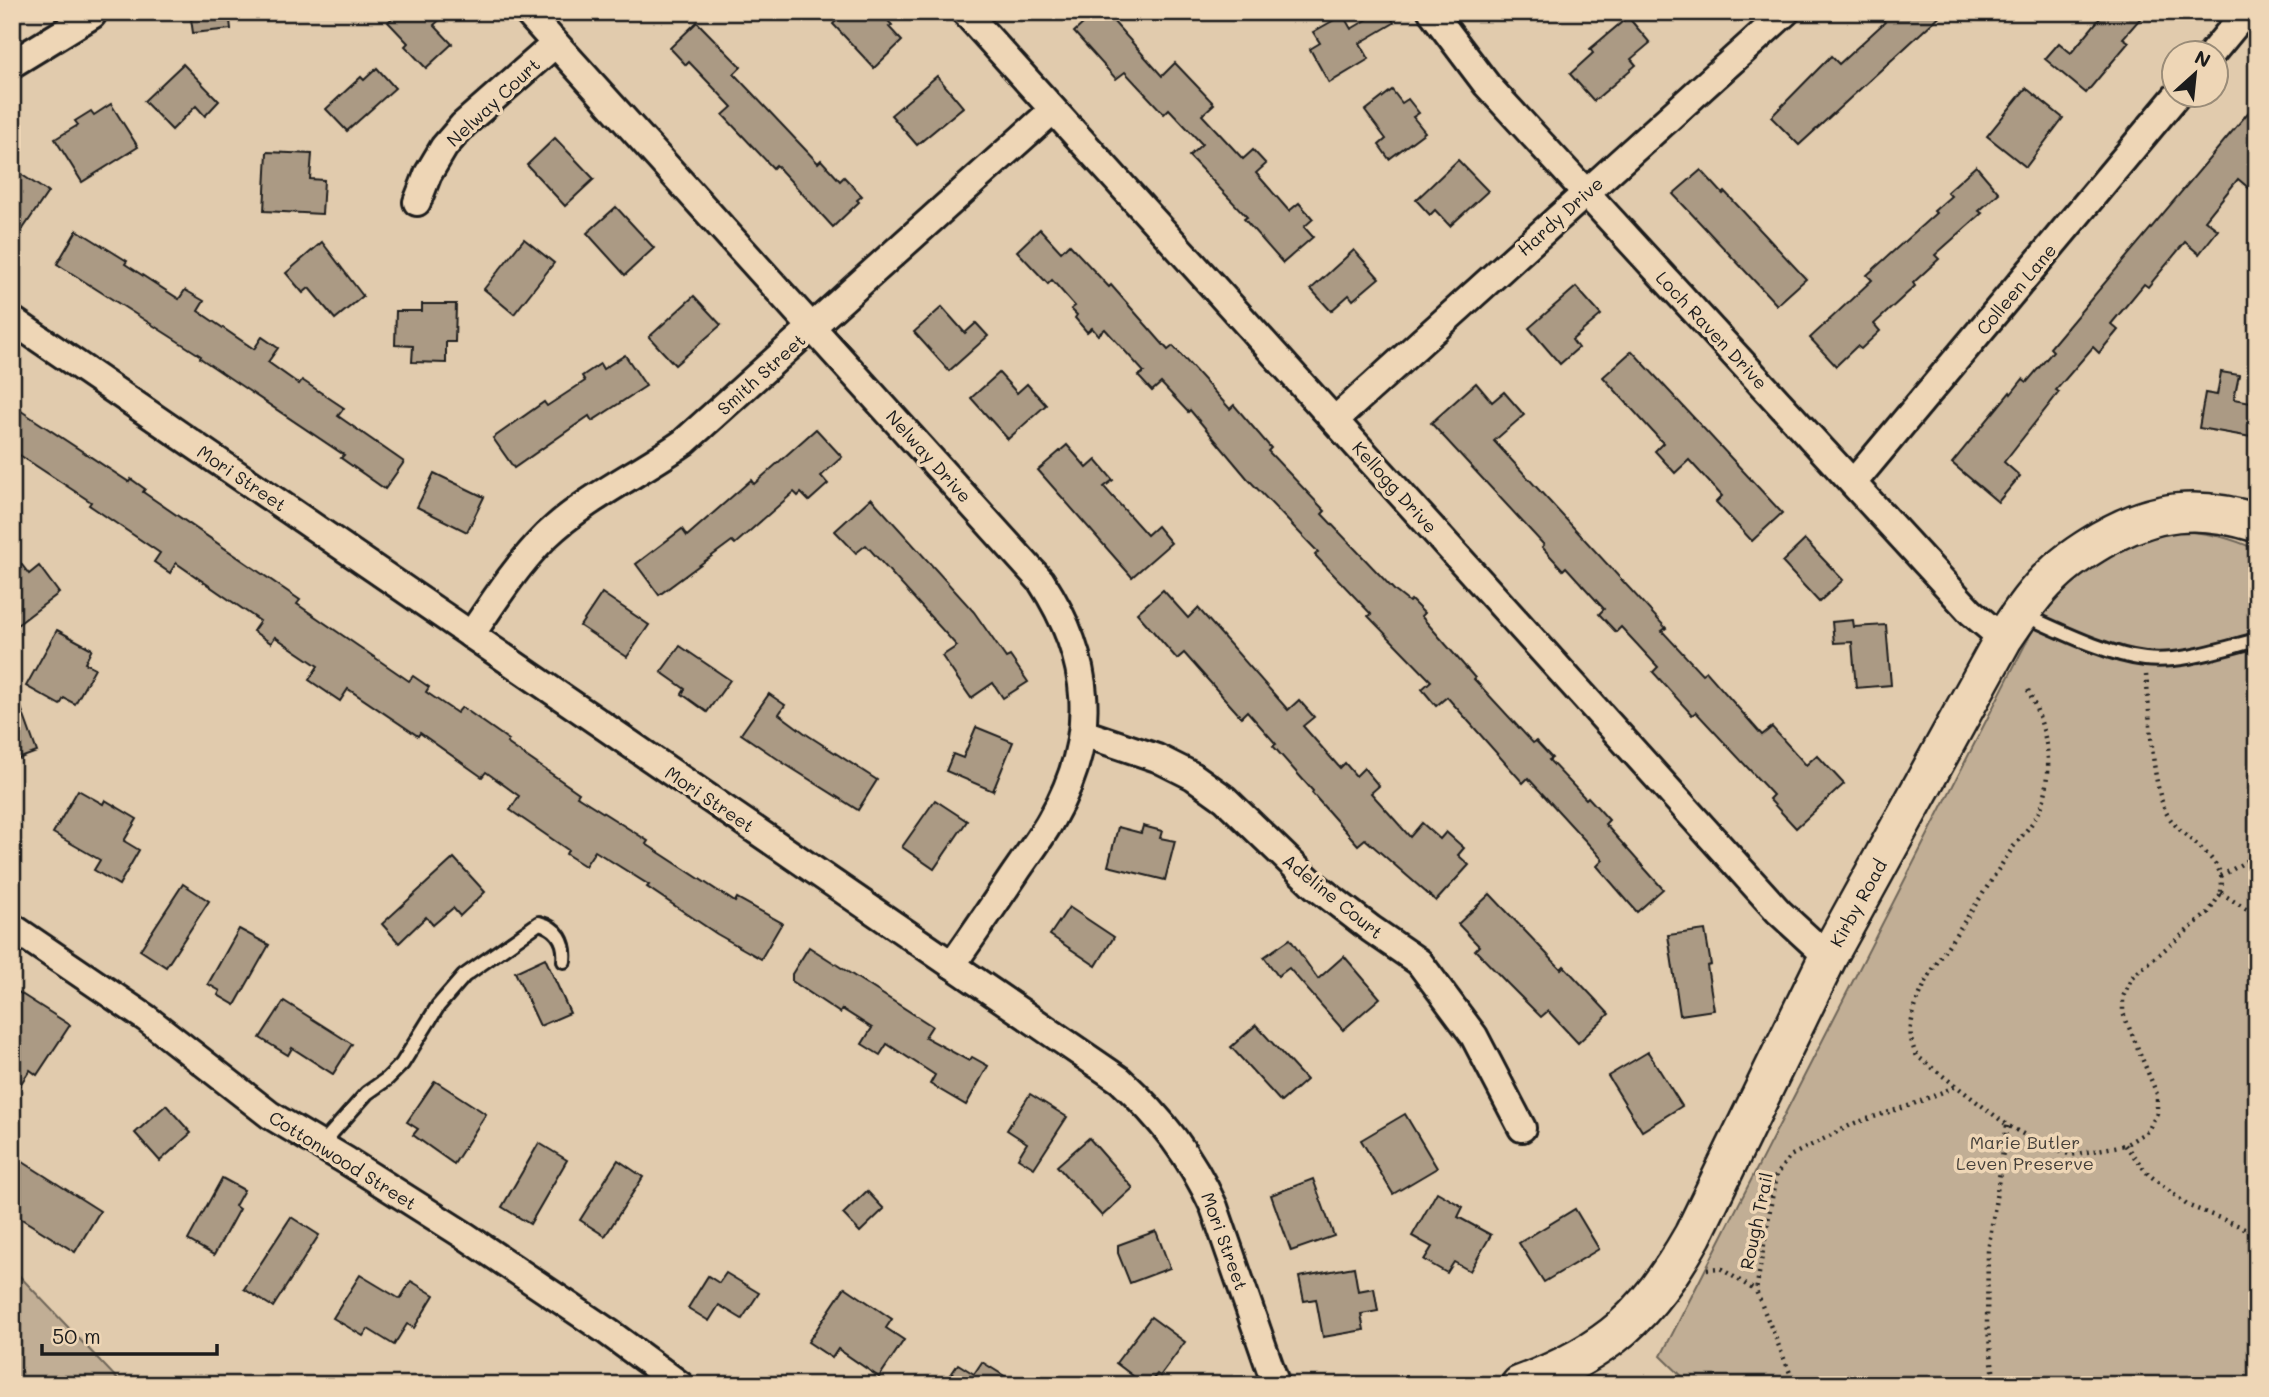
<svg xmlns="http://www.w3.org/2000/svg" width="2269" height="1397" font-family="Mali,sans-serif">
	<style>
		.green { fill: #c1ae95; stroke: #6e6558; stroke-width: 2 }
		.building { fill: #ab9a84; stroke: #1c1c1c; stroke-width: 2 }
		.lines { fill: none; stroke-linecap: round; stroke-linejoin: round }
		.service-casing { stroke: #1c1c1c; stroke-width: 18 }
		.minor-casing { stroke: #1c1c1c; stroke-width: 32 }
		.secondary-casing { stroke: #1c1c1c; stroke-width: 42 }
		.path { stroke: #1c1c1c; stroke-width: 4.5; stroke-dasharray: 2 5; stroke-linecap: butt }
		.service { stroke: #eed6b6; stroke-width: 12 }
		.minor { stroke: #eed6b6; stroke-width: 26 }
		.secondary { stroke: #eed6b6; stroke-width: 37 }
		.labels { text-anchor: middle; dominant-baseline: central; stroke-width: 7; stroke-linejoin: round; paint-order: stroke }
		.street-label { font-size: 18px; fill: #1c1c1c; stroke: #eed6b6 }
		.park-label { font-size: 18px; fill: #45403a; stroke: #eed6b6 }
	</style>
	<rect width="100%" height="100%" fill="#e1cbad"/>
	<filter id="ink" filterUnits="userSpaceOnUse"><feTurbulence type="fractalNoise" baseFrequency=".0143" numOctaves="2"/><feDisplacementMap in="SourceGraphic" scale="14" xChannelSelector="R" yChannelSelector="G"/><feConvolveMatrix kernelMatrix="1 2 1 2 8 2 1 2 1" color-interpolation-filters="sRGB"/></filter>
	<g filter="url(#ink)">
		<g class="green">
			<path d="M2177,531C2205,532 2231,537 2257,550V1385H1691L1661,1356L2051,594L2128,540Z"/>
			<path d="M12,1268L123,1385H12Z"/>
		</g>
		<g class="building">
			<path d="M190,12H229L231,29L193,33Z"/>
			<path d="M399,12H448L434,25L452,44L426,68L405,46L408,43L388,22Z"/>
			<path d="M845,12H880L892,25L889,27L902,41L874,68L833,24Z"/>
			<path d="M1096,12H1105L1162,76L1175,63L1214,104L1202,115L1243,159L1253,150L1266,164L1256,173L1289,211L1299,203L1313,219L1304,227L1313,237L1283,263L1244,219L1247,217L1189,156L1202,144L1169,109L1164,114L1125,72L1116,79L1074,32Z"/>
			<path d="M1380,12H1388L1394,23L1360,43L1369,59L1329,83L1310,49L1320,43L1313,32L1343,15L1351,29Z"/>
			<path d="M1876,12H1944L1799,145L1771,117L1831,56L1839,64L1885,22Z"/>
			<path d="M2105,12H2146L2123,38L2129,42L2086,93L2045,59L2059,43L2071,53Z"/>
			<path d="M1628,17L1650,43L1631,59L1636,65L1594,101L1570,74L1593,53L1590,49Z"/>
			<path d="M697,22L741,67L734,74L818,163L821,160L840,181L844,177L862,196L857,200L859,202L833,227L776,165L773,168L723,115L732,107L689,62L686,65L670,48Z"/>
			<path d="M183,64L219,101L205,116L196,106L172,130L144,101Z"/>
			<path d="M377,68L395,88L347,131L326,109L361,77L364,80Z"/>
			<path d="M937,76L963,107L917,145L891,115Z"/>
			<path d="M2026,88L2063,118L2026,167L1987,136Z"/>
			<path d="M1392,90L1402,103L1408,99L1419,113L1413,117L1425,132L1389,159L1379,145L1386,139L1365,111Z"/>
			<path d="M2257,102V195L2238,179L2205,220L2218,230L2199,254L2185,242L2148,287L2144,284L2111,324L2118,330L2099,353L2093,347L2056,390L2059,392L2004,462L2020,476L1998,502L1952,463L2010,392L2011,394L2023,379L2027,382L2053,351L2050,348Z"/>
			<path d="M111,104L138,147L82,182L55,139L78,125L75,121L91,111L94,115Z"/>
			<path d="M555,138L594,179L565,206L527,165Z"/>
			<path d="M267,152L312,154L310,179L324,180L322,214L264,211Z"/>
			<path d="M1458,160L1488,191L1450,226L1435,210L1430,215L1416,200Z"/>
			<path d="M1976,166L1999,193L1979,211L1982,213L1935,255L1939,259L1913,283L1915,286L1874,324L1880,331L1861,349L1857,346L1836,366L1810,338L1872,280L1867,275L1936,213L1934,211L1951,196L1947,192Z"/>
			<path d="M1701,170L1723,194L1725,192L1806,279L1777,305L1673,194Z"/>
			<path d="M19,173L48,192L12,245V184Z"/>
			<path d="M616,207L654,248L625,275L587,233Z"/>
			<path d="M1040,229L1061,252L1069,244L1109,287L1111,285L1168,350L1173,346L1230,409L1234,405L1271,448L1268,451L1325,511L1322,514L1395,591L1409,602L1411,600L1424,613L1421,616L1475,678L1474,679L1533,743L1536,741L1552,758L1549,760L1586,799L1588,797L1609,820L1605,824L1663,889L1637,912L1597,866L1603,860L1528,778L1523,783L1447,697L1436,706L1422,689L1431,681L1368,616L1371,614L1315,555L1318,552L1247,478L1190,410L1188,412L1161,383L1152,391L1138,376L1144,372L1105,329L1098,335L1092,328L1087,332L1075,318L1077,315L1071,309L1075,306L1052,280L1048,284L1017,251Z"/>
			<path d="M77,230L127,261L125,264L179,299L185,290L204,301L198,311L254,349L262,337L278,348L268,362L299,384L302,380L344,408L338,416L404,462L385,489L341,458L344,455L200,358L201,356L57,264Z"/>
			<path d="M524,239L554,263L514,314L484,289Z"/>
			<path d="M322,242L363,296L335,319L309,288L303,293L286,273Z"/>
			<path d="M1354,250L1379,278L1353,300L1349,295L1331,311L1311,289Z"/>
			<path d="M1576,287L1601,315L1572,340L1578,348L1560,364L1529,328Z"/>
			<path d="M694,296L721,325L675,365L649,337Z"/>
			<path d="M422,304H456L455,342H446V363L412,362L413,346L395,345L396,311H422Z"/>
			<path d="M942,307L965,333L976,323L988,336L949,371L914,332Z"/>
			<path d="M1632,351L1782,513L1752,541L1716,502L1722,496L1689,460L1675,473L1655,451L1663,443L1603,377Z"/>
			<path d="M625,355L646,386L592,421L589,416L514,468L493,438L544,402L547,406L585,381L582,376L600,364L603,369Z"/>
			<path d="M2221,372L2239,375L2234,399L2257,403V438L2199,428L2205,393L2217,395Z"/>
			<path d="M999,373L1017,393L1027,384L1046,405L1008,439L971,398Z"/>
			<path d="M1476,383L1492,402L1504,392L1524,415L1494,441L1666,628L1662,631L1702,674L1706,671L1762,735L1772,727L1806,765L1817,755L1844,784L1796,828L1769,799L1773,795L1696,712L1692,715L1653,672L1658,667L1621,627L1616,632L1599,614L1604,609L1566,567L1563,570L1542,547L1544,545L1431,423Z"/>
			<path d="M12,405L129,482L131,479L145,489L143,492L300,600L297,604L409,681L413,676L429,687L426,692L457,713L462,707L509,740L507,743L579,793L577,796L648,841L646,844L735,902L737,898L782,923L761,959L717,934L647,887L649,885L595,851L585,866L566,854L568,850L510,810L519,796L486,772L482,777L420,733L418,736L348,689L340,701L309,680L318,666L275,637L271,643L253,631L260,621L176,563L170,573L154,562L160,553L89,505L91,502L12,450Z"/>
			<path d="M816,429L842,457L821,476L828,484L809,501L801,493L798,496L794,492L735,544L732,541L659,595L636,564L682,529L687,536L751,480L754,484Z"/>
			<path d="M1067,445L1087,468L1096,460L1113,480L1104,487L1147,535L1157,526L1171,543L1132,577L1038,470Z"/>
			<path d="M434,473L484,497L467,532L417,507Z"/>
			<path d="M871,498L974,612L1006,658L1010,656L1028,682L1003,698L993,683L971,698L942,656L957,646L866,545L856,553L835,531Z"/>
			<path d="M1805,540L1843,580L1819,602L1782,562Z"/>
			<path d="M12,552L29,574L39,566L59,593L12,629Z"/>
			<path d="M1163,590L1188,618L1198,608L1288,710L1299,700L1314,717L1303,726L1340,768L1345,763L1356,776L1364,768L1379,786L1371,793L1410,837L1422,823L1440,839L1446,832L1464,848L1458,855L1469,865L1436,901L1365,839L1358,845L1312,793L1313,791L1273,746L1276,744L1247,711L1241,717L1184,653L1177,659L1137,613Z"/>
			<path d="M602,593L649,625L627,657L580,626Z"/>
			<path d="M1853,620L1854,627L1886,625L1891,685L1856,688L1852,642L1834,643L1832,622Z"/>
			<path d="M57,630L92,649L85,663L95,668L75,704L64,698L60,705L26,686Z"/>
			<path d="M680,646L730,680L707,712L682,694L685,689L661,672Z"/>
			<path d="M15,691L37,752L12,761V692Z"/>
			<path d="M769,694L785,705L779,714L806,734L877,780L858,810L785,764L741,734Z"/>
			<path d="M976,727L1013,742L993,791L946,771L953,754L963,758Z"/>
			<path d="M78,790L103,804L105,800L137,819L124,841L139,850L119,885L94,870L100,860L53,833Z"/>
			<path d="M935,800L967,821L934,869L902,847Z"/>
			<path d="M1143,826L1162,831L1160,838L1175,841L1165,880L1108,866L1118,827L1141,833Z"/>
			<path d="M454,858L485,892L460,916L453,908L433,925L426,917L399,943L382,924Z"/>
			<path d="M183,884L209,901L166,967L140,950Z"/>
			<path d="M1490,894L1561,969L1564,966L1609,1014L1578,1043L1548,1011L1541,1017L1508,984L1475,950L1479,946L1458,924Z"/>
			<path d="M1069,907L1114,937L1096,966L1050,935Z"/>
			<path d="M239,929L269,945L235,1005L218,995L220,991L208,984Z"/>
			<path d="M1705,930L1711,965L1707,966L1714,1010L1680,1015L1668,935Z"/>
			<path d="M1290,939L1318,979L1344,956L1380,998L1343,1030L1289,968L1278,976L1264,957Z"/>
			<path d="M809,947L932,1026L925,1037L969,1061L972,1057L988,1066L966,1105L930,1084L935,1075L887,1044L880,1055L862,1044L872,1028L842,1009L840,1013L792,981V974Z"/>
			<path d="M545,958L570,1013L540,1026L515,972Z"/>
			<path d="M12,988L70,1025L37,1075L30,1070L12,1097Z"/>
			<path d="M284,1001L352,1044L333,1074L292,1048L288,1055L260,1038Z"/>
			<path d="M1256,1025L1306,1080L1281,1102L1231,1047Z"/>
			<path d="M1648,1052L1682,1106L1642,1131L1608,1076Z"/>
			<path d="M435,1081L486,1114L454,1164L413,1135L418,1129L407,1122Z"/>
			<path d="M1030,1094L1067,1117L1034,1168L1018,1158L1027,1143L1007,1130Z"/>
			<path d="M166,1105L191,1133L160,1161L135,1133Z"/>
			<path d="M1405,1114L1437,1168L1393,1194L1361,1140Z"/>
			<path d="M1089,1138L1133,1188L1102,1216L1057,1166Z"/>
			<path d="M539,1143L567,1160L530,1224L502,1207Z"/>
			<path d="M12,1155L100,1211L75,1252L12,1213Z"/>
			<path d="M618,1160L643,1177L605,1236L580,1220Z"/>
			<path d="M222,1178L244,1190L235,1206L239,1209L214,1255L188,1240Z"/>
			<path d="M1313,1179L1334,1236L1291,1251L1271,1195Z"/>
			<path d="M867,1191L884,1209L860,1232L843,1214Z"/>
			<path d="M1437,1192L1463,1207L1458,1217L1491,1235L1470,1271L1454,1262L1447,1273L1424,1260L1432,1247L1412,1236Z"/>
			<path d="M1575,1209L1599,1249L1544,1282L1519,1243Z"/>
			<path d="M291,1217L319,1235L273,1307L244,1289Z"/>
			<path d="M1156,1231L1170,1268L1130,1283L1118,1253V1245Z"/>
			<path d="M1354,1267L1358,1291L1374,1288L1378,1311L1361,1314L1364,1330L1323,1337L1316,1299L1304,1301L1299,1277Z"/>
			<path d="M726,1273L759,1293L742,1319L719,1305L709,1321L688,1308L708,1276L719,1283Z"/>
			<path d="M360,1275L400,1299L411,1281L434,1295L414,1328L407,1324L394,1345L368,1329L363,1336L333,1318Z"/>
			<path d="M845,1287L892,1319L886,1328L904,1340L879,1377L838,1349L832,1358L808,1342Z"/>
			<path d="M1151,1317L1185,1342L1160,1376L1157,1374L1148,1385H1145L1116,1363Z"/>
			<path d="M982,1362L1019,1385H944L958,1364L974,1374Z"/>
		</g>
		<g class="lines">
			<defs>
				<g id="service">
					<path d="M2024,615C2058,630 2108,655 2145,659C2182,663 2221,649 2257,640"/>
					<path d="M321,1145L367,1093L387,1079L402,1064L438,1006L464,976L539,923C558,928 566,942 564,961"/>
				</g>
				<g id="minor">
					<path d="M527,12L1041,581C1092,659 1099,736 1052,818C1042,837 1028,854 1016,872C995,903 974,934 952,965"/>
					<path d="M965,12L1779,912L1828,957"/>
					<path d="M1432,12L1487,85L1971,612L2003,639"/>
					<path d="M2213,52L2246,12"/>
					<path d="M12,64L92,15"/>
					<path d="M417,202L428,174L444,147L463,125L555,44"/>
					<path d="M12,320L1120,1080C1162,1119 1190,1155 1214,1207L1276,1385"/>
					<path d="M1335,420L1786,12"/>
					<path d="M1853,483L2178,94"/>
					<path d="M471,635C494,601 517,565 546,536C587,497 639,474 684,442L1053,110"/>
					<path d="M1083,733L1157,758L1193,776L1225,799L1314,885L1371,929L1419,962L1474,1036L1522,1128"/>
					<path d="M12,927L146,1018L270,1115L347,1161L467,1237L608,1332L680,1385"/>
				</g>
				<path id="secondary" d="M1520,1385C1608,1352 1647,1316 1693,1235L1828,957L2003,639C2018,617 2033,593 2053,575C2067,561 2084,550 2101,540C2154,509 2198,504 2257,523"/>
			</defs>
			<use href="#service" class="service-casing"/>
			<use href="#minor" class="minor-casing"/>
			<use href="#secondary" class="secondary-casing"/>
			<g class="path">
				<path d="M2146,675C2150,713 2151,777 2165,810C2176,835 2214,850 2221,876C2223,881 2221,888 2221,893"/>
				<path d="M2028,690C2045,725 2054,761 2044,799C2039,819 2023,833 2012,849C1997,871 1983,894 1968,916C1948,947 1919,983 1912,1020C1909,1034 1911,1044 1917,1056L2007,1125L2041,1144L2071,1155L2125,1145L2148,1131L2157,1113V1094L2123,1013V997L2132,977L2208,913L2221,893"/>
				<path d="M2221,876L2257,855"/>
				<path d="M2221,893L2257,916"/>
				<path d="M2125,1145L2148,1174L2187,1205L2257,1233"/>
				<path d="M1707,1269L1720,1268L1756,1291"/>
				<path d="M1795,1385L1756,1291L1776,1175L1790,1156L1855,1123L1911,1105L1957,1086"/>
				<path d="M1995,1385L1987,1323L1988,1251L2007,1125"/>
			</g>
			<use href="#service" class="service"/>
			<use href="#minor" class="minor"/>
			<use href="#secondary" class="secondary"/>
		</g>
	</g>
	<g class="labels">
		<g class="street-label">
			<text transform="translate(493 102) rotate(-43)">Nelway Court</text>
			<text transform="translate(1560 216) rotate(-42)">Hardy Drive</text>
			<text transform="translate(2016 289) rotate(-50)">Colleen Lane</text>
			<text transform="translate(1712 330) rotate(47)">Loch Raven Drive</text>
			<text transform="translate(761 374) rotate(-42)">Smith Street</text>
			<text transform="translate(929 456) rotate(48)">Nelway Drive</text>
			<text transform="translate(242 478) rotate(34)">Mori Street</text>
			<text transform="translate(1395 487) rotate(48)">Kellogg Drive</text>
			<text transform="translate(710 799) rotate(34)">Mori Street</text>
			<text transform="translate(1333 896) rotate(39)">Adeline Court</text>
			<text transform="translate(1858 903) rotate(-61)">Kirby Road</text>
			<text transform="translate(343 1160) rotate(32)">Cottonwood Street</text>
			<text transform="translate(1756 1221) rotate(-78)">Rough Trail</text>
			<text transform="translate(1225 1241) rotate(70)">Mori Street</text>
		</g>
		<g class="park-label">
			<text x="2025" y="1142">Marie Butler<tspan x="2025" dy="21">Leven Preserve</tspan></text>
		</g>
	</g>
	<rect width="2269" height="1397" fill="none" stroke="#eed6b6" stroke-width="42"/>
	<rect x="21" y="21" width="2227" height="1355" fill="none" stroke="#1c1c1c" stroke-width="2.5" filter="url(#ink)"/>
	<g transform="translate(2195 74) rotate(27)"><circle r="33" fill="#eed6b6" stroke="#9a8c78" stroke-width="2"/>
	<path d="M0-5L12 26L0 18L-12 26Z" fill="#1c1c1c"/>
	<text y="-10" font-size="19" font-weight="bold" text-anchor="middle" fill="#1c1c1c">N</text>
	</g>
	<path d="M42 1344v10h175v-10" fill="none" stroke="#1c1c1c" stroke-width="3.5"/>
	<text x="52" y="1344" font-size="21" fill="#1c1c1c" stroke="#eed6b6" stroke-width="5" paint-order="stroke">50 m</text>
</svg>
